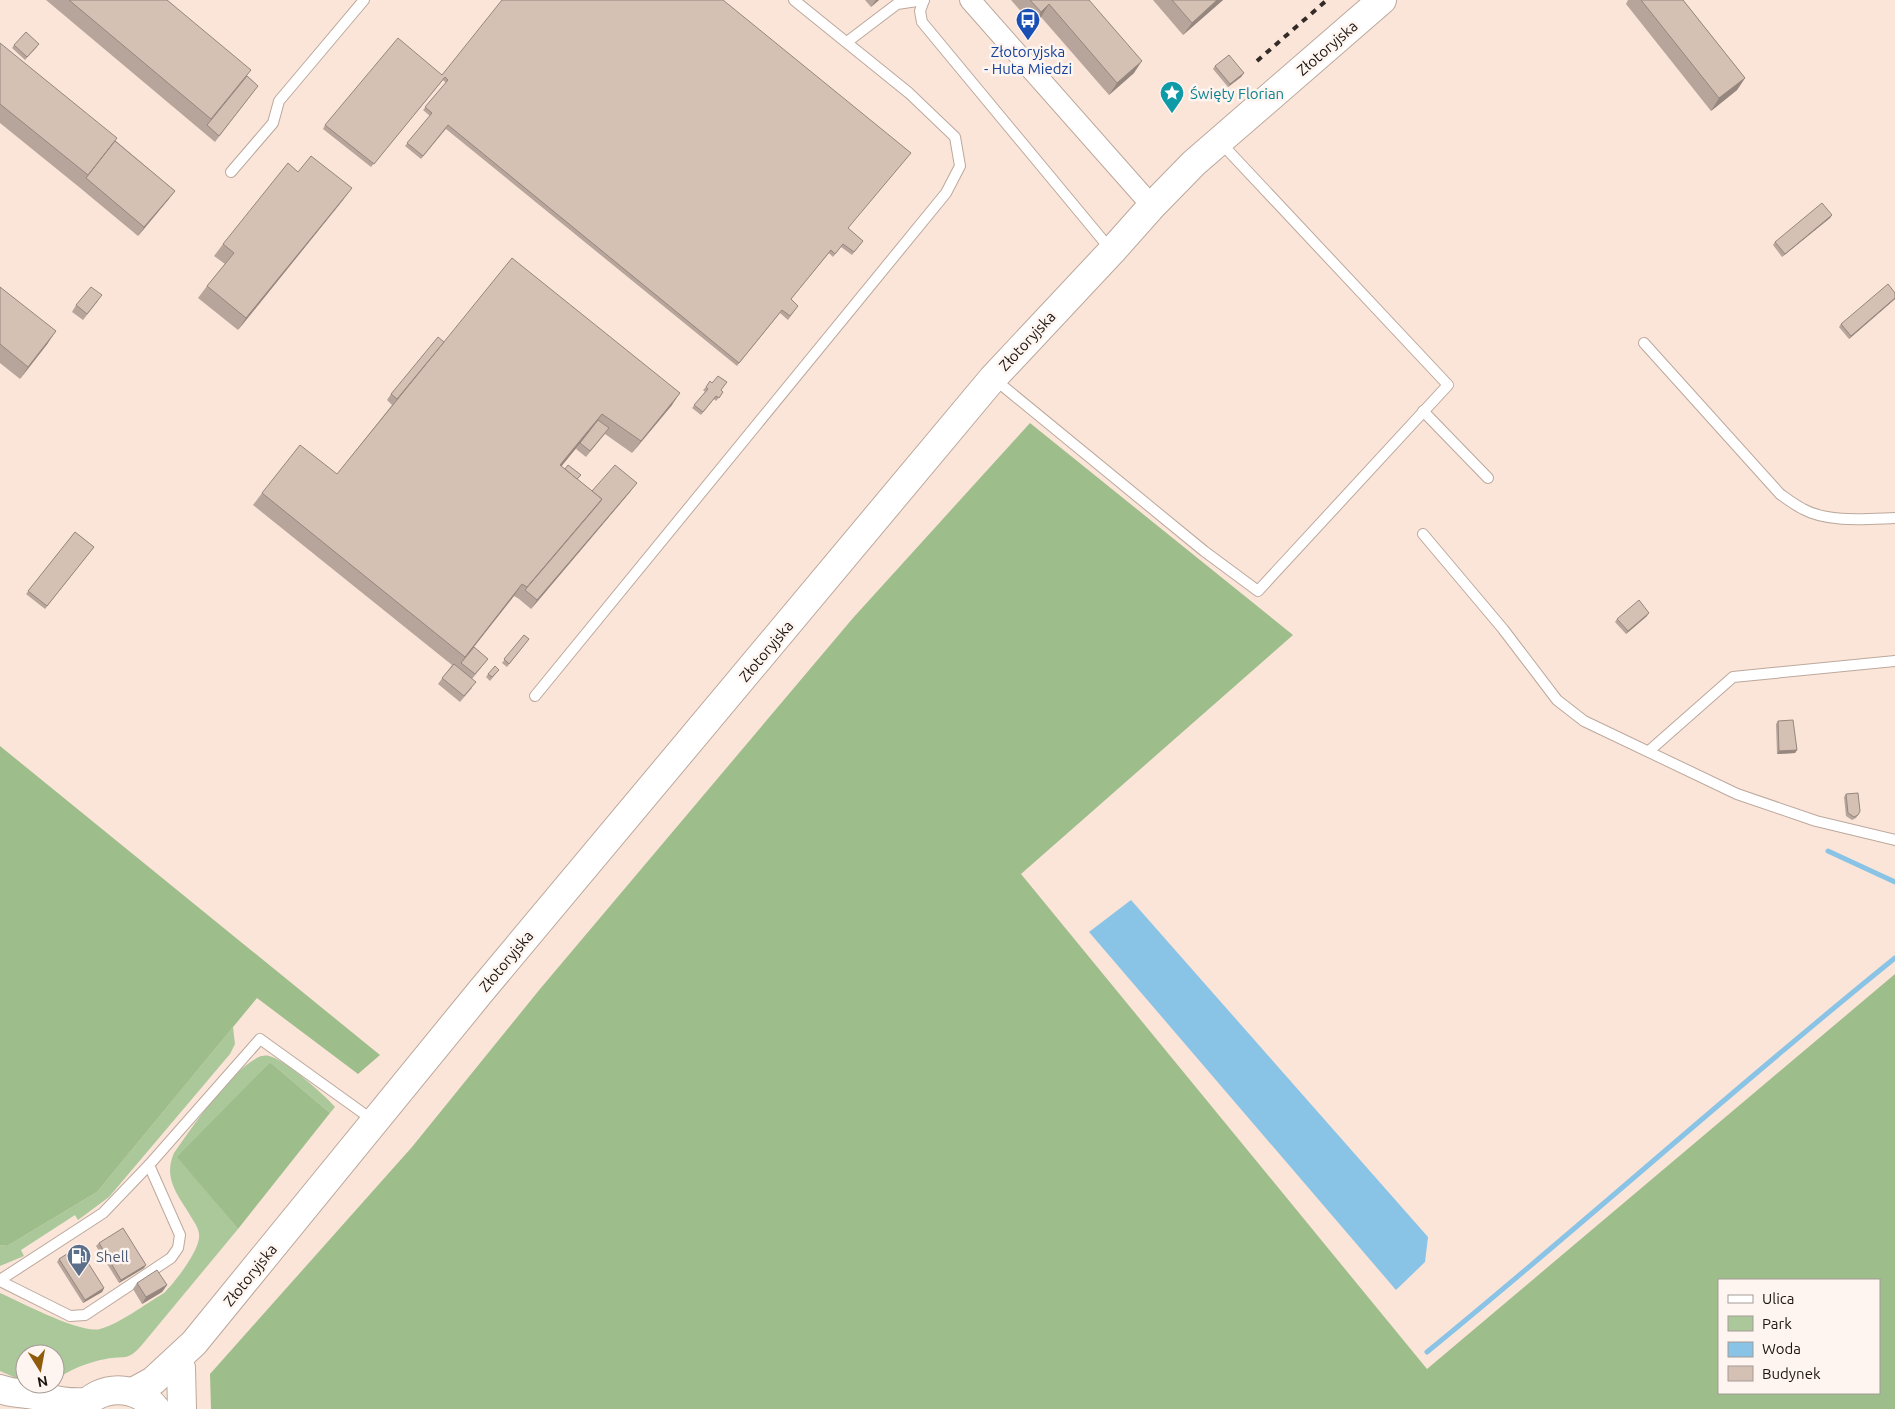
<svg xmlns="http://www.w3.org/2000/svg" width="1895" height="1409" font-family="Ubuntu,sans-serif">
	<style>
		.green { fill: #abc89b }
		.forest { fill: #9dbd8b; fill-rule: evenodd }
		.water { fill: #89c3e5 }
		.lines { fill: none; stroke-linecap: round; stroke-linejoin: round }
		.stream { stroke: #89c3e5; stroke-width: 5 }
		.lane-casing { stroke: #bca89c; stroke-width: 12 }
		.street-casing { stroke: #bca89c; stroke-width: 22 }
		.secondary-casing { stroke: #bca89c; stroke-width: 30 }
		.lane { stroke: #fff; stroke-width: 10 }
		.street { stroke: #fff; stroke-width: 20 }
		.secondary { stroke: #fff; stroke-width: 28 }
		.rail { stroke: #342b26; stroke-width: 4; stroke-dasharray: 6 6; stroke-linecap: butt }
		.wall { fill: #b7a59b }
		.shaded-wall { fill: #95867e }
		.building { fill: #d5c0b4; stroke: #95867e }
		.labels { text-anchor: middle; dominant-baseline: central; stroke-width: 5; stroke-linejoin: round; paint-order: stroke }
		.street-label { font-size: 15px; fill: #1a130f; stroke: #fef5f0 }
		.transit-label { font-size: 15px; fill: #164399; stroke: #fef5f0 }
		.culture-label { font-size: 15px; fill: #0d838f; stroke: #fef5f0; text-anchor: start }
		.service-label { font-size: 15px; fill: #4e5e75; stroke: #fef5f0; text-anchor: start }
	</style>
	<rect width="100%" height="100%" fill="#fbe5d9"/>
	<g class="green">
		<path d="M233,1027L235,1044L230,1054L109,1197L78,1220L75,1215L21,1250L24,1256L0,1266V1245L7,1246L97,1192Z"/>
		<path d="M261,1056C264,1056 266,1055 269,1056C284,1059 325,1095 335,1107L330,1113L270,1062L178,1157L238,1229L141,1346C127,1362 124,1355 106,1359C88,1362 68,1370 55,1381V1354H25V1382L0,1371V1293C21,1302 80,1334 100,1329C121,1323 145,1304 164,1293C175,1282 197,1254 199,1238C200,1231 196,1225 193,1220C180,1197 162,1180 174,1153C193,1126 232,1068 261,1056Z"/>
	</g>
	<g class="forest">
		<path d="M1030,423L1293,635L1021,874L1427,1369L1895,974V1409H211L210,1374L412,1147L540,989L853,618ZM1719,1280H1879V1393H1719Z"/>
		<path d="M0,746L380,1055L358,1074L257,998L97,1192L7,1246L0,1245Z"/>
		<path d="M270,1062L330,1113L238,1229L177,1157Z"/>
	</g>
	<path class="water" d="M1131,900L1428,1237L1425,1262L1396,1290L1089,932Z"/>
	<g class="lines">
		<g class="stream">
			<path d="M1828,851L1895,882"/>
			<path d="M1427,1352C1585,1223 1736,1086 1895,958"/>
		</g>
		<defs>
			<g id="lane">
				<path d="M924,0L920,11L922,22L1111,250"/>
				<path d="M847,42L897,4L924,0"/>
				<path d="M231,172L273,123L279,101L364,0"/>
				<path d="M1644,343L1780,494C1787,499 1795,505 1803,509C1828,523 1867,519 1895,518"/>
				<path d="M993,378L1204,551L1258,591L1448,385L1220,142"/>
				<path d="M1423,411L1488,478"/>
				<path d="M1423,534L1503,629L1557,700L1584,721L1737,794L1816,821L1895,840"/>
				<path d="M535,696L946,193L960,166L955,137L909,93L794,0"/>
				<path d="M1649,751L1733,677L1895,661"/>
				<path d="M0,1280L103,1213L149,1165L260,1039L374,1121"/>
				<path d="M0,1281L70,1316L85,1315L171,1258L178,1248L180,1235L149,1165"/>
			</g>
			<path id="street" d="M970,0L1152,206"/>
			<g id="secondary">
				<path d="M181,1368L182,1409"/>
				<path d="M0,1389C13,1394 26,1393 39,1396C58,1401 67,1403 87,1402"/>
				<path d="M133,1392L153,1381L194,1343L481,991L993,378L1112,251L1152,206L1194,163L1382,0"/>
				<path d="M81,1409C100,1384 136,1384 156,1409"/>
			</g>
		</defs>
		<use href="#lane" class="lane-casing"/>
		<use href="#street" class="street-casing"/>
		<use href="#secondary" class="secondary-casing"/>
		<use href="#lane" class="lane"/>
		<use href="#street" class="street"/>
		<use href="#secondary" class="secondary"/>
		<path class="rail" d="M1257,61L1327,0"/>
	</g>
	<g class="wall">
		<path d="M46,0H167L258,86L215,142Z"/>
		<path d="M865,0H879L871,7Z"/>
		<path d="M1011,0H1089L1134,73L1109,95L1041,17L1032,24Z"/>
		<path d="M1153,0H1223L1183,35Z"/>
		<path d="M1628,0H1683L1745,78L1737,90L1711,111L1626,4Z"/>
		<path d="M0,43L175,191L168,200L138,236L79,187L0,123Z"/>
		<path d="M14,45L37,47L25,60L12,48Z"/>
		<path d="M1215,66L1244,73L1241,77L1228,87L1213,69Z"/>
		<path d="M442,75L849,229L863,241L852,255L841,247L833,257L829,253L791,299L798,306L788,320L780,313L737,366L446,129L421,159L405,146L430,116L423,110L446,83L443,80L371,167L323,129L325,125Z"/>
		<path d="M343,200L238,330L198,298L207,286L225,264L214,256L223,244Z"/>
		<path d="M1832,215L1830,218L1782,257L1773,245L1775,242Z"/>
		<path d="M0,287L48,343L20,379L0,363Z"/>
		<path d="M1895,293V299L1849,339L1839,327L1841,324Z"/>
		<path d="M98,301L83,320L72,312L76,305Z"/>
		<path d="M444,342L672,405L632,453L605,434L586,457L576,449L579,445L561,466L592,491L630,492L531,609L519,599L514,596L474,647L488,659L472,679V688L460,702L438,684L452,665L253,505L262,493L337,474L392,405L387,400L391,394Z"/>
		<path d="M706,387L721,390V395L716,401L714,399L701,415L692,408L705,392L703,390Z"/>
		<path d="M75,532L94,547L45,609L26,594Z"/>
		<path d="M1647,616L1626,634L1615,622L1617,619Z"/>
		<path d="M524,635L529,639L507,667L502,663Z"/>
		<path d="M499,670L490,681L486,677L488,674Z"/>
		<path d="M1778,721L1797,750L1795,753L1777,754L1776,724Z"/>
		<path d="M1846,794L1858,815L1856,818L1852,820L1846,816L1844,797Z"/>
		<path d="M99,1243L144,1268L119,1283L96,1246Z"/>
		<path d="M59,1259L104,1288L102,1292L83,1303L57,1262Z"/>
		<path d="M137,1283L167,1285L162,1292L142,1304L133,1289Z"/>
	</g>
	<g class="shaded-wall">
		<path d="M876,0H879L871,7Z"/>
		<path d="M1217,0H1223L1183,35L1192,23Z"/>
		<path d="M1049,4L1041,17L1032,24L1041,12Z"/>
		<path d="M1142,61L1134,73L1109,95L1117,83Z"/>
		<path d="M1244,73L1241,77L1228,87L1230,84Z"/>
		<path d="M1745,78L1737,90L1711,111L1719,98Z"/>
		<path d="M352,188L343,200L238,330L246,318Z"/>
		<path d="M175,191L168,200L138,236L144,227Z"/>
		<path d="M1832,215L1830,218L1782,257L1785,254Z"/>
		<path d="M1895,298V299L1849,339L1851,336Z"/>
		<path d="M56,331L48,343L20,379L28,367Z"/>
		<path d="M680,393L672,405L632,453L641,441Z"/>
		<path d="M602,414L594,426L552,478L560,465Z"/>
		<path d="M637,483L630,492L531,609L537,600Z"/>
		<path d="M522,584L514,596L461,663L465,657Z"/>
		<path d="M1649,613L1647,616L1626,634L1628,631Z"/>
		<path d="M1797,750L1795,753L1777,754L1779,751Z"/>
		<path d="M146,1265L144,1268L119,1283L121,1280Z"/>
		<path d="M167,1285L162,1292L142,1304L146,1297Z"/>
		<path d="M104,1288L102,1292L83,1303L85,1300Z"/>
	</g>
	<g class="building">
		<path d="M69,0H167L251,70L211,119Z"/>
		<path d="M502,0H723L911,153L848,228L863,241L854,252L843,244L835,254L831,250L791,299L798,306L790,316L782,310L739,363L448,125L423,156L407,143L432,113L425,107L448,80L445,77L374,164L325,125L398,38L442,75Z"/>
		<path d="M1030,0H1089L1142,61L1117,83L1049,4L1041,12Z"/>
		<path d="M1172,0H1217L1192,23Z"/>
		<path d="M1641,0H1683L1745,78L1719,98Z"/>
		<path d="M26,32L39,44L27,57L14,45Z"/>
		<path d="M0,43L117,138L88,175L0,104Z"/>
		<path d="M1229,55L1244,73L1230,84L1215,66Z"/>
		<path d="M247,76L258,86L219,136L207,125Z"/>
		<path d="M115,141L175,191L144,227L86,178Z"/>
		<path d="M311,156L352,188L246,318L207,286L234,253L223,244L288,163L298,172Z"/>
		<path d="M1822,203L1832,215L1785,254L1775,242Z"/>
		<path d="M512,258L680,393L641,441L602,414L560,465L602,499L527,587L522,584L465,657L262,493L300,445L337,474Z"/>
		<path d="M1888,284L1895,293V298L1851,336L1841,324Z"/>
		<path d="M0,287L56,331L28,367L0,344Z"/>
		<path d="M91,287L102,295L87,314L76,305Z"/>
		<path d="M438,337L444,342L397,399L391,394Z"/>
		<path d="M718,376L727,382L721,390L723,392L719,398L716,396L703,412L694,405L708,389L706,387L710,381L712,383Z"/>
		<path d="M598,420L609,428L590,451L580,443Z"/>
		<path d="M568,465L581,475L577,479L565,469Z"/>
		<path d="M615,465L637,483L537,600L525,590L600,502L602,499L592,491Z"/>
		<path d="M75,532L94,547L47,606L28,591Z"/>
		<path d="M1639,600L1649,613L1628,631L1617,619Z"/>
		<path d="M524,635L529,639L509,664L504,659Z"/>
		<path d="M474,647L488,659L475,674L461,663Z"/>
		<path d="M454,664L476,682L464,696L442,678Z"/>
		<path d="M495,666L499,670L492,677L488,674Z"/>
		<path d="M1793,720L1797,750L1779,751L1778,721Z"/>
		<path d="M1858,793L1860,811L1858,815L1854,817L1848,813L1846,794Z"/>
		<path d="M123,1228L146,1265L121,1280L99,1243Z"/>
		<path d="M78,1247L104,1288L85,1300L59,1259Z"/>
		<path d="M157,1270L167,1285L146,1297L137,1283Z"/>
	</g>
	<defs>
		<symbol id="bus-pin" viewBox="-11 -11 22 30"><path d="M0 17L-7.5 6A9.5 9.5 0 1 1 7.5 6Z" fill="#1a4fb4" stroke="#fef5f0"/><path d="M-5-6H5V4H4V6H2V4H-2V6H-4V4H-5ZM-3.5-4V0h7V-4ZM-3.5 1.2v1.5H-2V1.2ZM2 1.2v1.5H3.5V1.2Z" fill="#fff"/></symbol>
		<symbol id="sight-pin" viewBox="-11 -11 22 30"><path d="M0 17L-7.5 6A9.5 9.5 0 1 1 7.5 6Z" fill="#0f9aa8" stroke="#fef5f0"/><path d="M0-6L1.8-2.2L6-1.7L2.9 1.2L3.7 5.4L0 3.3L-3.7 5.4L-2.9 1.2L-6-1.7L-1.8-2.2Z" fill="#fff"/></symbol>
		<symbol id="fuel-pin" viewBox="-11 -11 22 30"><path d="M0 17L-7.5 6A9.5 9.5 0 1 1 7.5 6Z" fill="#5c6f8a" stroke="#fef5f0"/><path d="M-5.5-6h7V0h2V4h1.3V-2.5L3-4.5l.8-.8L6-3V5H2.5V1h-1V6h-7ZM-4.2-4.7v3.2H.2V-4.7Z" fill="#fff"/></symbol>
	</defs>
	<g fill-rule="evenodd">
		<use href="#bus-pin" x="1014" y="6" width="28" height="38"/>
		<use href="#sight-pin" x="1158" y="79" width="28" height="38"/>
		<use href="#fuel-pin" x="65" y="1242" width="28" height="38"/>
	</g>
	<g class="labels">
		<g class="street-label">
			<text transform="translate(1327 48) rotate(-41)">Złotoryjska</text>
			<text transform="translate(1027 341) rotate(-47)">Złotoryjska</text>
			<text transform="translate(766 651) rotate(-50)">Złotoryjska</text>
			<text transform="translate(506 961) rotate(-50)">Złotoryjska</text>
			<text transform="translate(250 1275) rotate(-51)">Złotoryjska</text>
		</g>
		<g class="transit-label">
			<text x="1028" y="51">Złotoryjska<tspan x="1028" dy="17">- Huta Miedzi</tspan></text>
		</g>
		<g class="culture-label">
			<text x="1190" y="93">Święty Florian</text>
		</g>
		<g class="service-label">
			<text x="96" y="1256">Shell</text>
		</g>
	</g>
	<rect x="1718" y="1279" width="162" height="115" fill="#fef5f0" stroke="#a39b96"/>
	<rect x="1728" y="1295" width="25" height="8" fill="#ffffff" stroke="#a39b96"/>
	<text x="1762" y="1304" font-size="15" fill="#1a130f">Ulica</text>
	<rect x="1728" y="1316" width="25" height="15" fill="#abc89b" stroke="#a39b96"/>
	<text x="1762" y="1329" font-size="15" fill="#1a130f">Park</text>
	<rect x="1728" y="1342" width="25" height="15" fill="#89c3e5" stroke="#a39b96"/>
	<text x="1762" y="1354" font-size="15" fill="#1a130f">Woda</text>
	<rect x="1728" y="1366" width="25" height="15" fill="#d5c0b4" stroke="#a39b96"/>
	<text x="1762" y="1379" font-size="15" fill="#1a130f">Budynek</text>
	<g transform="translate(40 1369) rotate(169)"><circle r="24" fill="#fef5f0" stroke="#a39b96"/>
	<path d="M0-4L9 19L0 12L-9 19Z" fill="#8f5c0c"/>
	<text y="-8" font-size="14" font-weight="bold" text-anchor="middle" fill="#1a130f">N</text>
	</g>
</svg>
